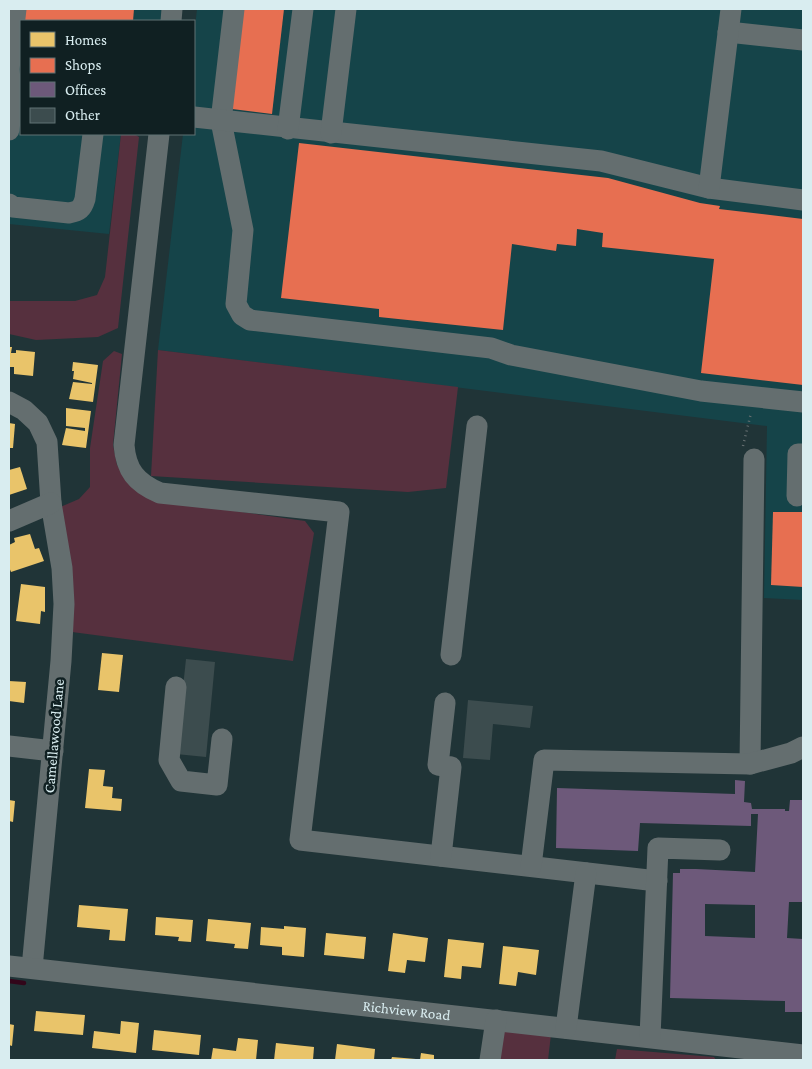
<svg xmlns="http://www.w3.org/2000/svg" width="812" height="1069" font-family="'Crimson Pro',serif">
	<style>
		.built { fill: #154449 }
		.green { fill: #56303e }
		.homes { fill: #e9c46a }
		.shops { fill: #e76f51 }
		.offices { fill: #6d597a; fill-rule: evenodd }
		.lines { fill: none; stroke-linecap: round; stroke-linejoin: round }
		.stream { stroke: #32061a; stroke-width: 4.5 }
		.building { fill: #3c4c4e }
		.path { stroke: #677072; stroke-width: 2.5; stroke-dasharray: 1 4; stroke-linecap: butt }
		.minor { stroke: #646e6f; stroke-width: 21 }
		.labels { text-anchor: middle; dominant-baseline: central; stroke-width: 5; stroke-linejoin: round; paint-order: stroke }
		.street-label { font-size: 15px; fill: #d9edf0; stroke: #102022 }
	</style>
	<rect width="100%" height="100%" fill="#203437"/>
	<g class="built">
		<path d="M9,9H164L162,21H21V134H121L109,234L9,224Z"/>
		<path d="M197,9H803V600L764,598L767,426L158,350L183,134H194V36Z"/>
	</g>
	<g class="green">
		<path d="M121,134H134L139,137L118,328L98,337L36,340L9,334V301H75L97,295L105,277Z"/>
		<path d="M158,350L458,387L446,488L408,492L151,476Z"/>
		<path d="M114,351L122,354L113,445L117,465L129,483L152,499L305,521L314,533L293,661L72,632L58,508L79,499L90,487V448L103,361Z"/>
		<path d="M498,1029L551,1034L548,1060H494Z"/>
		<path d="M617,1049L714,1057L716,1060H615Z"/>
	</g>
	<g class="homes">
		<path d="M9,347H12L11,353H16V350L35,352L33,376L14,374V367H9Z"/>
		<path d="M73,362L98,365L93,402L69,399L73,382L92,384V383L73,379L74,371H72Z"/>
		<path d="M66,408L91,411L86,448L62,445L66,428L85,431V428L66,426Z"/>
		<path d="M9,423L15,424L13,448H9Z"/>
		<path d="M20,467L27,489L9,495V470Z"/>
		<path d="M30,534L35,549L39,548L44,561L11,572L9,567V545L15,542L14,538Z"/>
		<path d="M21,584L45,587V612L41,611L40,624L16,621Z"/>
		<path d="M102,653L123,655L119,692L98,690Z"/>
		<path d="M9,681L26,682L24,703L9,701Z"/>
		<path d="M89,769L105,770L103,786L113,787L112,798L122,799L121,811L85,808Z"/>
		<path d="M9,800L15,801L13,822L9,821Z"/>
		<path d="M79,905L128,909L125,941L109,940L110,930L77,927Z"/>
		<path d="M156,917L193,920L191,942L178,941L179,937L155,935Z"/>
		<path d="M208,919L251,923L248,949L234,948L235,944L206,941Z"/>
		<path d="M284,926L306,928L304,957L282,955V947L260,945L261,927L284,929Z"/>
		<path d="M326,933L366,937L364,959L324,955Z"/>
		<path d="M393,933L428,938L425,962L407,960L405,973L388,971Z"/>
		<path d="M448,939L484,943L481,968L462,966L461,979L444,977Z"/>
		<path d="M503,946L539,950L536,975L518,972L516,986L499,984Z"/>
		<path d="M36,1011L85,1015L83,1035L34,1031Z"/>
		<path d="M121,1021L139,1023L136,1053L92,1048L94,1031L120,1034Z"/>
		<path d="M9,1024L14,1025L12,1046L9,1045Z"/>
		<path d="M154,1030L201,1035L199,1055L152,1050Z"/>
		<path d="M238,1038L258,1040L256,1060H211L213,1048L236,1051Z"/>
		<path d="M276,1043L314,1047L313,1060H274Z"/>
		<path d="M337,1044L375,1049L374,1060H335Z"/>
		<path d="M421,1053L434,1055V1060H420Z"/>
		<path d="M392,1057L416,1059V1060H391Z"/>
	</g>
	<g class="shops">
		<path d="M25,9H134L133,21H24Z"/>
		<path d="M243,9H284L272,114L232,109Z"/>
		<path d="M299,143L608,178L700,203L720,206L719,209L803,219V385L701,373L714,259L602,247L603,233L577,229L576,246L557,244L556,251L512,244L503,330L379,317V309L281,298Z"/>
		<path d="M773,512H803V587L771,585Z"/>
	</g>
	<path class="offices" d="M735,780L745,781L744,802L751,803L752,809H785V811H789L790,800H803V902H789L787,938L803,939V1012H785V1001L670,998L673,873H680V869H696L755,872L758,814H751V826L640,823L638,851L556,848L557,788L735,794ZM705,904L755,905V938L705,936Z"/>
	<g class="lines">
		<path class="stream" d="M9,981L24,983"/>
	</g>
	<g class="building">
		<path d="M186,659L215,662L206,757L176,754Z"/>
		<path d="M468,700L533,706L530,728L493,724L490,760L463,758Z"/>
	</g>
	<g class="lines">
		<path class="path" d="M743,446L751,413"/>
		<g class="minor">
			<path d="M234,9L221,121L243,230L236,304L242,315L250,320L491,348L511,355L701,391L803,402"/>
			<path d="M171,21L172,9"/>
			<path d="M728,32L803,40"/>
			<path d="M194,117L601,161L709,188L803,200"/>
			<path d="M288,129L303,9"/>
			<path d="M9,130L12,102L9,69L16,9"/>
			<path d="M331,133L346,9"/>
			<path d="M159,134L124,445C126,470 136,483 160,493L339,512L300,840L657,881"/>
			<path d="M709,188L731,9"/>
			<path d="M9,204L13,207L69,213C79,211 82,209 85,199L93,134"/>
			<path d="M9,402L24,410L38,423L47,442L51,503L62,568L64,604L61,661L32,968"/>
			<path d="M797,496L798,454H803"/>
			<path d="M9,521L51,503"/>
			<path d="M451,655L477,426"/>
			<path d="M176,687L169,760L181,781L217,785L222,739"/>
			<path d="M9,746L53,751"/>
			<path d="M750,764L754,459"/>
			<path d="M441,856L451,767L438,765L445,703"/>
			<path d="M531,866L544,760L750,764L791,753L803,747"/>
			<path id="s1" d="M9,966L803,1055"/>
			<path d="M566,1028L586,873"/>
			<path d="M650,1037L658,848L720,850"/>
			<path d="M490,1060L496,1020"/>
		</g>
	</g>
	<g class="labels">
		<g class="street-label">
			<text transform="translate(54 736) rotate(-85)">Camellawood Lane</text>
			<text stroke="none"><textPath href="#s1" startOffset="400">Richview Road</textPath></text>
		</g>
	</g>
	<rect width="812" height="1069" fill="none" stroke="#d9edf0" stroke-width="20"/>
	<rect x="20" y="20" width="175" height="115" fill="#102022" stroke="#607274"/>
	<rect x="30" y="32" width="25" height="15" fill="#e9c46a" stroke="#607274"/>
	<text x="65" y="45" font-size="15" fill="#d9edf0">Homes</text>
	<rect x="30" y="58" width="25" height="15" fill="#e76f51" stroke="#607274"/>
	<text x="65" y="70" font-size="15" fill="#d9edf0">Shops</text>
	<rect x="30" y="82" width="25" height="15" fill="#6d597a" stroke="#607274"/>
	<text x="65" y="95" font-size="15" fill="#d9edf0">Offices</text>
	<rect x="30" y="108" width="25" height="15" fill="#3c4c4e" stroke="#607274"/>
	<text x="65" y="120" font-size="15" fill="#d9edf0">Other</text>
</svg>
